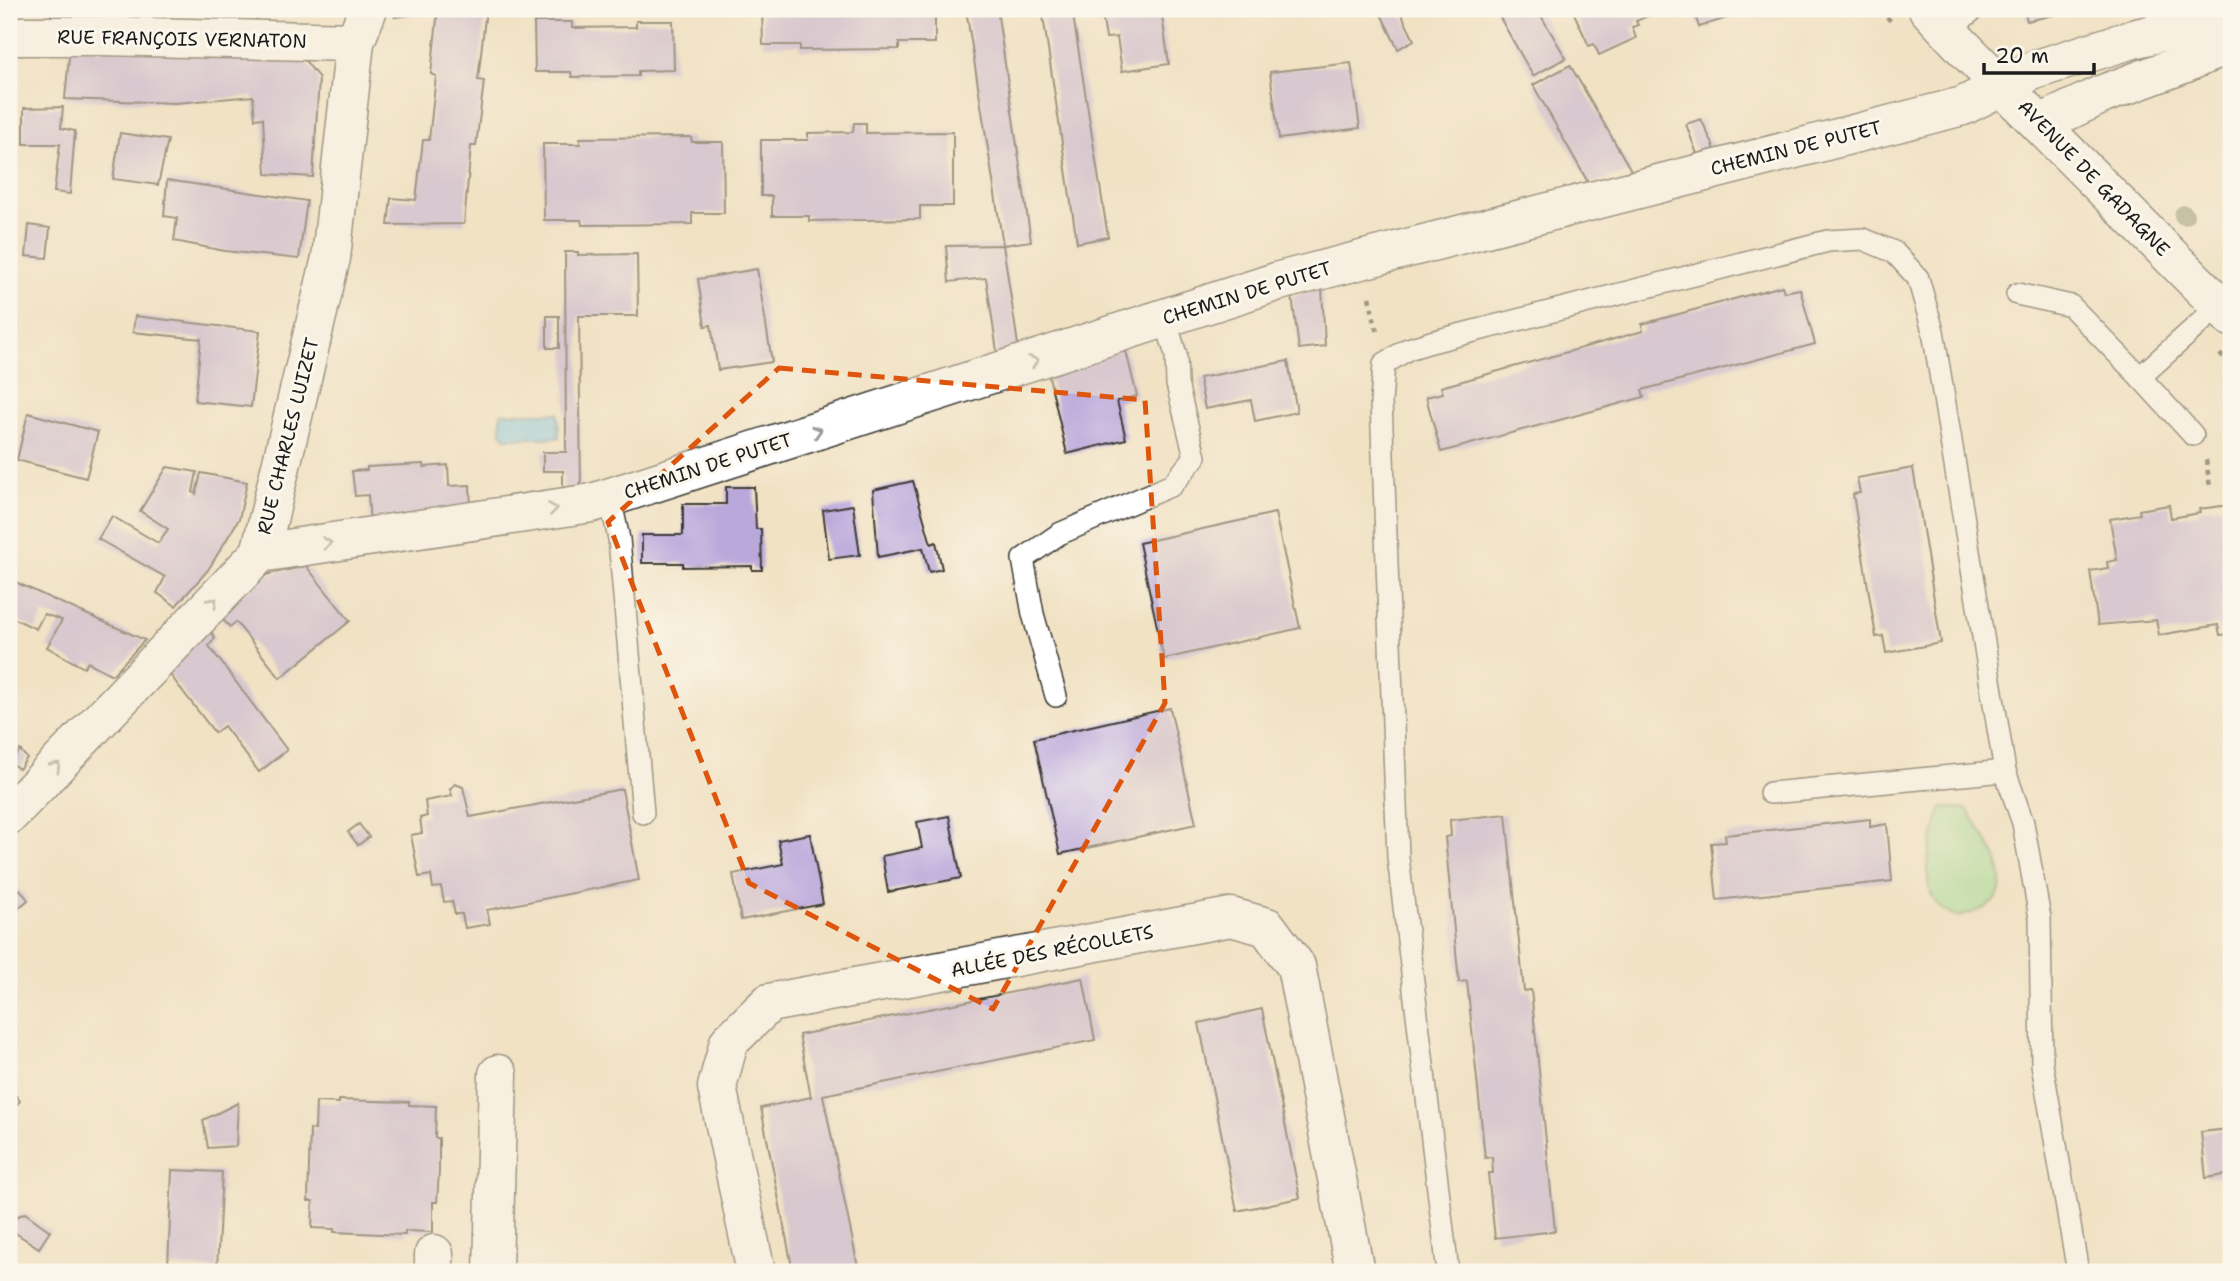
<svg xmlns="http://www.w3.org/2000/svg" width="2240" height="1281" font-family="'Shantell Sans',sans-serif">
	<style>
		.green { fill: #99dc94; stroke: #5a7c58; stroke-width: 2 }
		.water { fill: #6cc2e9; stroke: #446f82; stroke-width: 2 }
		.building { fill: #bba8db }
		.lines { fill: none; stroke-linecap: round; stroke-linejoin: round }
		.lane-casing { stroke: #3c3a35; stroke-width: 24 }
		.street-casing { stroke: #3c3a35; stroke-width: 41 }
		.primary-casing { stroke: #3c3a35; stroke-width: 41 }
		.path { stroke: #3c3a35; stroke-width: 4.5; stroke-dasharray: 5 5; stroke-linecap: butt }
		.lane { stroke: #fff; stroke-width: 21 }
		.street { stroke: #fff; stroke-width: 38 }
		.primary { stroke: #fff; stroke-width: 38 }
		.tree { fill: #949a7f }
		.oneway { stroke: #999 }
		.marked { fill: none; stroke: #de560d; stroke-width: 5; stroke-dasharray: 14 9; stroke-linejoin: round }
		.labels { text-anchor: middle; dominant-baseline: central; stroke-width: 6; stroke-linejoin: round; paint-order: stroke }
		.street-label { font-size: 19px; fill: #1c1c1c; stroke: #fbf7ec }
	</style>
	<rect width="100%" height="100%" fill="#fbf7ec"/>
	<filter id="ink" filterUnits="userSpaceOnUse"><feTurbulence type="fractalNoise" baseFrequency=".0143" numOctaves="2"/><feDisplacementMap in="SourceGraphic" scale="14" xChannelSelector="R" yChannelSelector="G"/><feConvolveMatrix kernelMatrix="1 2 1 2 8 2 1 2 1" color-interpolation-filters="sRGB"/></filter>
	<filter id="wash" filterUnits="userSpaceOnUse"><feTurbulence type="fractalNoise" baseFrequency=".00686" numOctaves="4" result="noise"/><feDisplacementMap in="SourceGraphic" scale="28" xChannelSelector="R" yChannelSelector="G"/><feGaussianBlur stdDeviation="1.57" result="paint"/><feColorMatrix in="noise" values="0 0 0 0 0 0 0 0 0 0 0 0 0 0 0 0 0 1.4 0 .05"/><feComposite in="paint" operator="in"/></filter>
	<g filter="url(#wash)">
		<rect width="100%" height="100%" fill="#f1e2c4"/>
		<path class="green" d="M1942,807L1967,809C1981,831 2022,883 1988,906C1979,912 1967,914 1957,917C1952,914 1946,912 1942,909C1915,887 1933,834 1942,807Z"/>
		<path class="water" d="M501,413H558L559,438H505L501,431Z"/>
		<g id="blocks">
			<g class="building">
				<path d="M51,9H80L81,18L51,17Z"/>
				<path d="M399,9H418L416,14L395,17Z"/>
				<path d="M444,9H486L478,80L484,81L476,146H471L464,224L388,225L391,198L416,200L423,140H429L436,76L431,74L438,10Z"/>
				<path d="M762,9H935V43H899V49L800,50V45H763Z"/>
				<path d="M966,9H997L1031,241L1003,245Z"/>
				<path d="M1042,9H1072L1108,237L1077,243Z"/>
				<path d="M1101,9H1161L1169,64L1122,71L1117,37L1106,38Z"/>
				<path d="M1382,9H1399L1414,40L1398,49L1379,10Z"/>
				<path d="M1495,9H1537L1566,58L1533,76Z"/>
				<path d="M1572,9H1653L1655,13L1636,21L1638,25L1632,27L1636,38L1599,55L1594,44L1589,46Z"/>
				<path d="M1693,9H1754L1699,27Z"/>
				<path d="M2024,9H2053L2054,15L2027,21Z"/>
				<path d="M636,21H673L674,70L638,71V76L572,77L571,72H535L534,22H572V28L636,27Z"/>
				<path d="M70,47L303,58L319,78L313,177L266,174L263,118L255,119L253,96L176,103L65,99Z"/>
				<path d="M1351,63L1360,128L1279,139L1270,72Z"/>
				<path d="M1570,65L1632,172L1589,184L1533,85Z"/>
				<path d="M63,107L61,128L75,131L70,194L54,192L60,144H24V108Z"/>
				<path d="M1701,119L1715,149L1697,154L1686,124Z"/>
				<path d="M854,123H866V133L953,132V206H920V219L809,221V216H772V196H761V140H808V133L853,132Z"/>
				<path d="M120,133L168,140L158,185L113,179Z"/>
				<path d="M691,137L692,142H723L724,213H692V224L582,225L581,220H544L543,144H580V138Z"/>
				<path d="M167,180L307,201L299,259L225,251L174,241L177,218L164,216Z"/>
				<path d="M29,225L50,228L47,258L26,256Z"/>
				<path d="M1003,245L1019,351L998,358L986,278L949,282L946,246Z"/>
				<path d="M565,252H578V255L637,254L638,316H579L581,491L563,494V471H543V452H566Z"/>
				<path d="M757,269L772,362L718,370L711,325L705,326L698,279Z"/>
				<path d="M1782,286L1784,292L1800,289L1815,344L1642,390L1644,397L1441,452L1426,397L1443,393L1441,387L1643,331L1642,324Z"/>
				<path d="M1322,288L1325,346L1299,349L1292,296Z"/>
				<path d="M135,316L260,331L251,407L195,401L201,339L133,332Z"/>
				<rect x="547" y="316" width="12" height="32"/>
				<path d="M1125,347L1137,396L1117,401L1126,439L1067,454L1048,372Z"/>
				<path d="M1288,361L1297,412L1255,421L1251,400L1205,409L1199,378Z"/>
				<path d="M28,413L98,432L86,478L17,460Z"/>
				<path d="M424,464V467L448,465L449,486L470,485L471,509L370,526L368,495L355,496L352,471L367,470V467Z"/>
				<path d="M167,467L197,472L193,492L196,494L201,473L247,482L239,519L208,570L176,606L157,593L165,577L98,539L112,516L158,543L168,529L140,511Z"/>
				<path d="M1913,468L1941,643L1886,653L1883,636L1876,637L1853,494L1860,493L1857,478Z"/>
				<path d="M913,481L931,544L936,542L942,569L929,572L923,548L878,557L873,490Z"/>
				<path d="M726,487H754L756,529H761L762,570H752V566L683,567V563H642V535H683V504H726Z"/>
				<path d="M853,505L860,555L829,559L823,510Z"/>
				<path d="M2169,505L2171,518L2200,513L2199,509L2230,505L2231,634L2220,635L2218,625L2159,635L2156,620L2098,625L2090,571L2108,568L2107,562L2117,560L2110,519L2140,514L2139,510Z"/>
				<path d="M1275,513L1300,628L1164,659L1139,543Z"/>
				<path d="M306,566L350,621L280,678L236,622L230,627L218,615L265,575Z"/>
				<path d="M9,579L52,599L145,640L112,675L88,662L84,668L47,647L62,620L44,614L36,629L11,617L9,621Z"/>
				<path d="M207,625L215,638L209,646L287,750L259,772L224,726L215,733L161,663Z"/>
				<path d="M1170,708L1196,824L1060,854L1034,739Z"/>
				<path d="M20,750L27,758L19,769L10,762Z"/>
				<path d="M455,784L463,787L470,817L622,789L639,880L487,910L490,924L465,928L462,914H455L452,901L444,902L441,887L433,888L431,875L419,877L411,835L422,833L420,818L427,816L425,801L452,796L450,789Z"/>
				<path d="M1506,814L1524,991L1531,990L1555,1231L1495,1238L1488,1173H1493L1492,1157L1485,1158L1467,981L1459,982L1445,837L1451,836L1450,820Z"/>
				<path d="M949,816L961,878L888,892L882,856L922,848L917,822Z"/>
				<path d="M1870,819V827L1887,824L1892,881L1717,900L1711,843L1726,842L1725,835Z"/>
				<path d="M359,824L369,837L358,845L348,832Z"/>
				<path d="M810,834L823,904L741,920L733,874L783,864L778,840Z"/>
				<path d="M20,889L28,900L9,916V898Z"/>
				<path d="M1083,978L1095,1040L823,1095L859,1272H793L761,1108L811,1097L799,1035Z"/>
				<path d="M1262,1009L1300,1198L1237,1211L1199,1023Z"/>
				<path d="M9,1087L20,1101L9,1113Z"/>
				<path d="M2231,1090V1174L2206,1178L2201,1132L2229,1129L2225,1091Z"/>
				<path d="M339,1100L409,1102V1105L436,1106L435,1138H439V1171L437,1202H433V1232L405,1231V1235L334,1232V1229L312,1228L313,1201H308L310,1129L315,1130L316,1102L339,1103Z"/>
				<path d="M238,1103L236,1146L208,1148L203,1120Z"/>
				<path d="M172,1170L222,1172L217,1269L168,1267Z"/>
				<path d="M25,1213L50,1231L39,1248L14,1232V1218Z"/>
			</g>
		</g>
	</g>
	<g filter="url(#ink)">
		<use href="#blocks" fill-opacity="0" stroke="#3c3a35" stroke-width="2"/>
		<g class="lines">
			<defs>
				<g id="lane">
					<path d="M1948,31L1974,9"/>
					<path d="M2017,294L2071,306L2140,377L2220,305"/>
					<path d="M2140,377L2193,435"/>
					<path d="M610,498L619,539L643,813"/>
					<path d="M1056,696L1033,614L1023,559L1059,534L1172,485L1195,457L1177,384L1176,355L1165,318"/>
					<path d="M1770,793L2005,771"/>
					<path d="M1448,1272L1398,857L1381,402L1384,364L1408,349L1431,342L1828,241L1863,239L1894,252L1918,278L1933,331L2005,771L2023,823L2040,918L2042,1064L2078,1272"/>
				</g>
				<g id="street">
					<path d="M9,36H102L355,42"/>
					<path d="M2040,124L2103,94L2186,63L2231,43"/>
					<path d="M260,553L592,503L1279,281L1963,106L2034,70L2133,39L2231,15"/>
					<path d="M9,815L260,553L331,258L355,42L368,9"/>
					<path d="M434,1272V1254"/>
					<path d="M493,1272L498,1074"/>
					<path d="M756,1272L717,1087L729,1042L769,1003L1231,917L1267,927L1296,966L1355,1272"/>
				</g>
				<path id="primary" d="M1928,9L1962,46L2231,317"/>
			</defs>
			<use href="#lane" class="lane-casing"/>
			<use href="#street" class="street-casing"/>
			<use href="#primary" class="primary-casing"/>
			<g class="path">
				<path d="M1881,9L1892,23"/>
				<path d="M1369,297L1378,336"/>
				<path d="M2220,354L2231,367"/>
				<path d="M2206,460L2210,487"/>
			</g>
			<use href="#lane" class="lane"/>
			<use href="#street" class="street"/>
			<use href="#primary" class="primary"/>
		</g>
		<circle class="tree" cx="2184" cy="215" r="10"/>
		<defs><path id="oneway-chevron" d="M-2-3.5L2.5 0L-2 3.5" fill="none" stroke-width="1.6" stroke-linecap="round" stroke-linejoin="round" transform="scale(1.75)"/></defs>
		<g class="oneway">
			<use href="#oneway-chevron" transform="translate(1034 361) rotate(-18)"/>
			<use href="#oneway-chevron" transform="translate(817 431) rotate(-18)"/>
			<use href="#oneway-chevron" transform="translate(553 509) rotate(-8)"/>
			<use href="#oneway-chevron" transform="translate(327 543) rotate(-8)"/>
			<use href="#oneway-chevron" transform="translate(213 602) rotate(-46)"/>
			<use href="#oneway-chevron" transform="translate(56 766) rotate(-46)"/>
		</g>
	</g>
	<path d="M0 0H2240V1281H0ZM779,368L1145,400L1165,703L993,1009L749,883L608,522Z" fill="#f1e2c4" fill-opacity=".55" fill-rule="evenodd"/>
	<path class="marked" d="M779,368L1145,400L1165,703L993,1009L749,883L608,522Z"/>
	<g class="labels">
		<g class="street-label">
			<text transform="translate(182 39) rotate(1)">RUE FRANÇOIS VERNATON</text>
			<text transform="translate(1796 148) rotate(-14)">CHEMIN DE PUTET</text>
			<text transform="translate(2094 178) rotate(46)">AVENUE DE GADAGNE</text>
			<text transform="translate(1247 293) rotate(-17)">CHEMIN DE PUTET</text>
			<text transform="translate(288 436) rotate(-76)">RUE CHARLES LUIZET</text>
			<text transform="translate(708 466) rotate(-18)">CHEMIN DE PUTET</text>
			<text transform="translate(1052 951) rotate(-11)">ALLÉE DES RÉCOLLETS</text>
		</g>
	</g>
	<rect width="2240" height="1281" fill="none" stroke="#fbf7ec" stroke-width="35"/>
	<path d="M1984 63v10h110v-10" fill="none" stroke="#1c1c1c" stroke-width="3.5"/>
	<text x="1995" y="63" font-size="21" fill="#1c1c1c" stroke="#fbf7ec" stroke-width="5" paint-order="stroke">20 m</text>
</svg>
